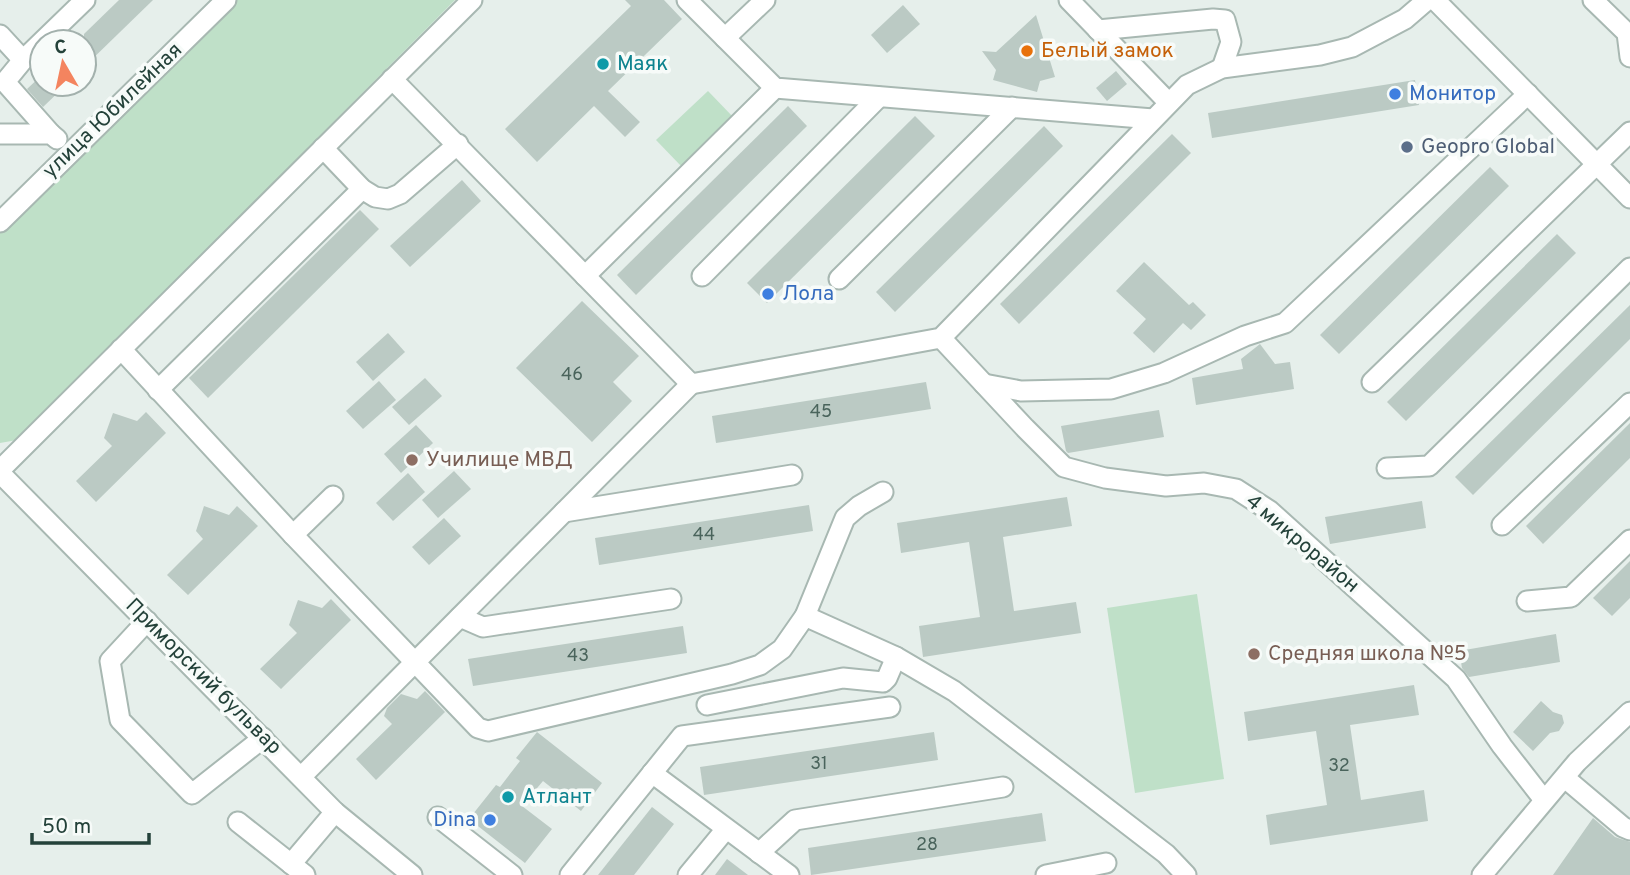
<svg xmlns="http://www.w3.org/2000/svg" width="1630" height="875" font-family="Overpass,sans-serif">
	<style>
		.green { fill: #bfe0c8 }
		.building { fill: #bbcac4 }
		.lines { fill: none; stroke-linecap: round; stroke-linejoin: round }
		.minor-casing { stroke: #a8b8b2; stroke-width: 23 }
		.minor { stroke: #fff; stroke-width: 19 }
		.food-dot { fill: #e8710a; stroke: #f7fbf9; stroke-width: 2.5 }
		.culture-dot { fill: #0f9aa8; stroke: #f7fbf9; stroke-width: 2.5 }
		.shop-dot { fill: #3f7fe0; stroke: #f7fbf9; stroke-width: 2.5 }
		.service-dot { fill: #5c6f8a; stroke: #f7fbf9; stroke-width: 2.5 }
		.education-dot { fill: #8d6e63; stroke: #f7fbf9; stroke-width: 2.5 }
		.labels { text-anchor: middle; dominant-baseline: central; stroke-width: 7; stroke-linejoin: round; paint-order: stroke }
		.number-label { font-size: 18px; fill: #4a645c }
		.food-label { font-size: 21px; fill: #c56008; stroke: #f7fbf9; text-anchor: start }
		.culture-label { font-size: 21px; fill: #0d838f; stroke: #f7fbf9; text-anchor: start }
		.shop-label { font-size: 21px; fill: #366cbe; stroke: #f7fbf9; text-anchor: start }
		.street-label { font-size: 21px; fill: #24423a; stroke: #f7fbf9 }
		.service-label { font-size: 21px; fill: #4e5e75; stroke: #f7fbf9; text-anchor: start }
		.education-label { font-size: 21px; fill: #785e54; stroke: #f7fbf9; text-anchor: start }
	</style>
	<rect width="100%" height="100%" fill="#e6efeb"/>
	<g class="green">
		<path d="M237,0H455L17,440L0,443V233Z"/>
		<path d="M708,91L734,118L682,167L656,140Z"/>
		<path d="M1197,594L1224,779L1135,793L1107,608Z"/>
	</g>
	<g class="building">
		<path d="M119,0H153L84,67V34Z"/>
		<path d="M625,0H664L682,19L608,91L640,122L625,137L594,106L537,162L505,129L631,6Z"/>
		<path d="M903,5L920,24L887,53L871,35Z"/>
		<path d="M1036,15L1055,77L1040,81L1037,92L993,80L996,70L982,51L996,52Z"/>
		<path d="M1116,71L1127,84L1107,101L1096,88Z"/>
		<path d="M42,75V84H67L43,107L27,89Z"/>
		<path d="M1415,80L1419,105L1212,138L1208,113Z"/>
		<path d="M788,106L807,126L636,295L617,275Z"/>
		<path d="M915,116L935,136L767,303L747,283Z"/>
		<path d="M1044,126L1063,146L895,312L876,292Z"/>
		<path d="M1172,134L1191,153L1019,324L1000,304Z"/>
		<path d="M1490,167L1509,186L1339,354L1320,335Z"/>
		<path d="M462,180L481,201L410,267L390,246Z"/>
		<path d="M360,210L379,229L208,398L189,378Z"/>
		<path d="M1557,234L1576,253L1406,421L1387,402Z"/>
		<path d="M1144,262L1189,305L1193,302L1206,315L1191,330L1183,323L1154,353L1133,333L1146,319L1116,291Z"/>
		<path d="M582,301L639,356L613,382L632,401L592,442L516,368Z"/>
		<path d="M1630,305V339L1473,495L1455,477Z"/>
		<path d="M388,333L405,352L373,381L356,362Z"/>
		<path d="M1260,344L1275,364L1290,362L1294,389L1196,405L1192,378L1243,369L1241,359Z"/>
		<path d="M425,378L442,396L409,425L392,407Z"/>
		<path d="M379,381L396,400L363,429L346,411Z"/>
		<path d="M926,382L931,409L716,443L712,416Z"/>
		<path d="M1159,410L1164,437L1068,453L1066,451L1061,426Z"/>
		<path d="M146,412L166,433L96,502L76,481L112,446L104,438L113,413L137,421Z"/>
		<path d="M1630,423V458L1543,544L1526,526Z"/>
		<path d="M416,425L433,443L401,473L384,454Z"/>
		<path d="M454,471L471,489L438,518L422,500Z"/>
		<path d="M408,473L425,492L393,521L376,503Z"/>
		<path d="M1067,497L1072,526L1003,537L1014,611L1076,602L1081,633L923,657L919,626L980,617L969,542L901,553L897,523Z"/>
		<path d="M1422,501L1426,528L1330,544L1325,517Z"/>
		<path d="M809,505L813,531L599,565L595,538Z"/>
		<path d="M204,506L229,515L237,506L258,526L188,595L167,575L203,539L196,531Z"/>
		<path d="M444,518L461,536L429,565L412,547Z"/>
		<path d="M1630,561V598L1612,616L1593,598Z"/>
		<path d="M331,599L351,620L281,689L260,669L297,633L289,625L298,600L322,608Z"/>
		<path d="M683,626L687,653L473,686L468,659Z"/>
		<path d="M1556,634L1560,662L1469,677L1462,668L1459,651Z"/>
		<path d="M1414,685L1419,715L1350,725L1361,800L1424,790L1428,821L1270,845L1266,815L1327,805L1316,731L1248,741L1244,712Z"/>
		<path d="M425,691L445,712L376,780L356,759L392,724L384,716L387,708L401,694L417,699Z"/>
		<path d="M1541,701L1553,712L1562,715L1564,723L1559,731L1550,733L1533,751L1513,732Z"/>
		<path d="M537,732L602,783L581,811L543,781L522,806L552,829L525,863L469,819L496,785L500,787L520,761L516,758Z"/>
		<path d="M934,732L938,760L704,795L700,767Z"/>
		<path d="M652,807L674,824L634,875H598Z"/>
		<path d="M1042,813L1046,841L811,875L808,848Z"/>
		<path d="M1593,818L1615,837L1630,842V875H1553Z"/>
		<path d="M727,859L748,875H715Z"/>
	</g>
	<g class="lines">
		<defs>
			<g id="minor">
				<path d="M687,0L775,88L1153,119"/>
				<path d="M1069,0L1169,103"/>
				<path d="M1435,0L1630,198"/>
				<path d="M1593,0L1627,33L1630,57"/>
				<path d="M1098,30L1213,19L1225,20L1231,42L1222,68"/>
				<path d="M0,35L23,60L85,0"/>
				<path d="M725,38L765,0"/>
				<path d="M23,60L5,82L51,134"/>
				<path d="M392,79L691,384L941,338L1187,85L1222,68L1320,55L1352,47L1405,19L1427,0"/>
				<path d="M0,134H51L57,139"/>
				<path d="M323,148L362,189L375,197L388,199L400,194L458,144"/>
				<path d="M0,222L226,0"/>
				<path d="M585,276L775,88"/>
				<path d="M702,276L879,97"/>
				<path d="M839,279L1012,107"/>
				<path d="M941,338L1025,428L1064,467L1105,478L1166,486L1204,483L1236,489L1270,511L1456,679L1502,746L1544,800"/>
				<path d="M121,349L293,535L478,728L488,731L732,674L760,665L782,649L805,616L845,518L859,506L883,492"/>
				<path d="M1372,382L1630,132"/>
				<path d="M984,384L1021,391L1111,389L1164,373L1245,336L1285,323L1528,94"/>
				<path d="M158,390L362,189"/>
				<path d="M1387,468L1429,466L1630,268"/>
				<path d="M0,470L472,0"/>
				<path d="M0,473L335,812L412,875"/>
				<path d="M564,512L792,475"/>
				<path d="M1502,525L1630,403"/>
				<path d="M293,535L333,496"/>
				<path d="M1527,601L1571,597L1630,540"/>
				<path d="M805,616L896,657L954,691L1166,854L1186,875"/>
				<path d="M460,617L483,627L671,599"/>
				<path d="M147,621L110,661L120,720L192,794L263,738"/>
				<path d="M707,705L843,678L883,682L887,678L896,657"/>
				<path d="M652,773L789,875"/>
				<path d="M301,777L691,384"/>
				<path d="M1565,778L1623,827L1630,830"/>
				<path d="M438,817L512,875"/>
				<path d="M238,822L305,875"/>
				<path d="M759,853L795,820L1003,787"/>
				<path d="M291,864L335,812"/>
				<path d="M570,875L682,736L890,707"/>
				<path d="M688,875L726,829"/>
				<path d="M1046,875L1106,863"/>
				<path d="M1482,875L1577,762L1630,712"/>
			</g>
		</defs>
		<use href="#minor" class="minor-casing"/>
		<use href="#minor" class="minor"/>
	</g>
	<circle class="food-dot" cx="1027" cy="51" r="7"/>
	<g class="culture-dot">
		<circle cx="603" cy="64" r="7"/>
		<circle cx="508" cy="797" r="7"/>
	</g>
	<g class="shop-dot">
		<circle cx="1395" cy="94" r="7"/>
		<circle cx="768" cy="294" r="7"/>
		<circle cx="490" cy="820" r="7"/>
	</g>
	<circle class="service-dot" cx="1407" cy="147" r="7"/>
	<g class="education-dot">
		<circle cx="412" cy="460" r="7"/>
		<circle cx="1254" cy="654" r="7"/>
	</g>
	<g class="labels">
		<g class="number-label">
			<text x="572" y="375">46</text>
			<text x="821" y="412">45</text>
			<text x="704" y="535">44</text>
			<text x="578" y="656">43</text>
			<text x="819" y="764">31</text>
			<text x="1339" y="766">32</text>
			<text x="927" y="845">28</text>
		</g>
		<g class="food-label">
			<text x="1041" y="51">Белый замок</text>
		</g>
		<g class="culture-label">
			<text x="617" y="64">Маяк</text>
			<text x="522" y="797">Атлант</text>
		</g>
		<g class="shop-label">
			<text x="1409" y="94">Монитор</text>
			<text x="782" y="294">Лола</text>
			<text x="476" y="820" text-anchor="end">Dina</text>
		</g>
		<g class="street-label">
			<text transform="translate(113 111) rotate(-44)">улица Юбилейная</text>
			<text transform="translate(1302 544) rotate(40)">4 микрорайон</text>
			<text transform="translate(203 677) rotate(45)">Приморский бульвар</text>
		</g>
		<g class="service-label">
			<text x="1421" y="147">Geopro Global</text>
		</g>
		<g class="education-label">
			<text x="426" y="460">Училище МВД</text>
			<text x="1268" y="654">Средняя школа №5</text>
		</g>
	</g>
	<g transform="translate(63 63) rotate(351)"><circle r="33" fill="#f7fbf9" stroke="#a3b1ad" stroke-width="2"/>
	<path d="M0-5L12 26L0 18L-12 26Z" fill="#f4845f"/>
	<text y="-10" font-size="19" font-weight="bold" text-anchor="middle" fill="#24423a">С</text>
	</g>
	<path d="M32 833v10h117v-10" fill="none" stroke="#24423a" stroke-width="3.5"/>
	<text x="42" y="833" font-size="21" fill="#24423a" stroke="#f7fbf9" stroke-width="5" paint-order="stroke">50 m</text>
</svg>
